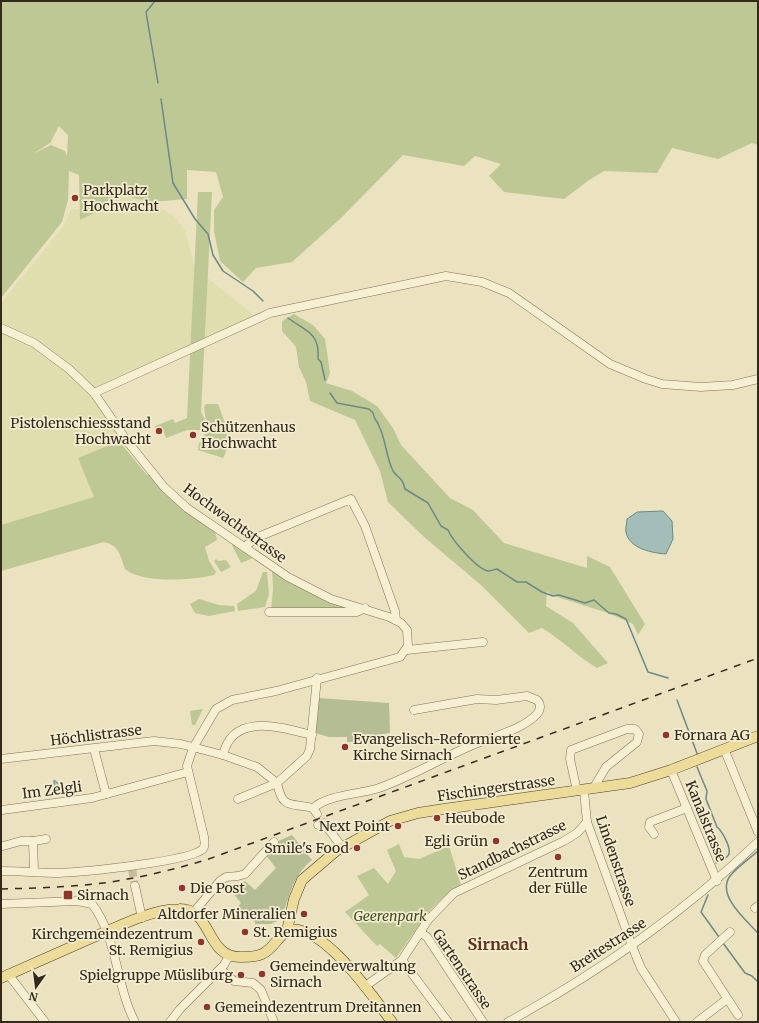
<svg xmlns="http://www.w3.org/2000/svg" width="759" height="1023" font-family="Merriweather,serif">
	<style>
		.farmland { fill: #e0ddae }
		.green { fill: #bdc895; fill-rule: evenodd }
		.cemetery { fill: #b4bd94 }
		.water { fill: #a3bdb8; stroke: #6b8a85 }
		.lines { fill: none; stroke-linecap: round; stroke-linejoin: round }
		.stream { stroke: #6b8a85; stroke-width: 1.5 }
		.minor-tunnel { stroke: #c6bd9f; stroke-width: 8; stroke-dasharray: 8 4; stroke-linecap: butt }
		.minor-casing { stroke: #837359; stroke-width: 9 }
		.major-casing { stroke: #50412d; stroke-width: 11 }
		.minor { stroke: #f6efd2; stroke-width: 8 }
		.major { stroke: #eddb99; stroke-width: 10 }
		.rail { stroke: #332a1d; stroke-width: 1.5; stroke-dasharray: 7 7; stroke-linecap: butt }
		.poi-dot { fill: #8e362d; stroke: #f3eccf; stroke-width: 1.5 }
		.labels { text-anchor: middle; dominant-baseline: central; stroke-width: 3.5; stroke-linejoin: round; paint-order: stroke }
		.poi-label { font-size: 14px; fill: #332a1d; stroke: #f3eccf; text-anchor: start }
		.street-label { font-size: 14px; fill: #332a1d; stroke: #f3eccf }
		.park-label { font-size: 14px; font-style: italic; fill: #3f4e24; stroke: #f3eccf }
		.quarter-label { font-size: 16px; font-weight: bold; fill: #5d321f; stroke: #f3eccf }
	</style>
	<rect width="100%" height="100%" fill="#ebe2c0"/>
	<g class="farmland">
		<path d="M121,195L152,202L175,217L185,231L195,268L256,317L95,389L39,342L1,324V303L63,227L71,209L79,210L81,220L99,211Z"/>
		<path d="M1,329L37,347L64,368L90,393L124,439L79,458L94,497L1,525Z"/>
	</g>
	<g class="green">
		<path d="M1,1H758V145L752,143L718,159L672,148L657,173L604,171L589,180L564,199L504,192L489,176L501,164L475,156L464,166L403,155L341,218L292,262L256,268L243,282L220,261L214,231V210L223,197L216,172L187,170V199L152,202L121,195L99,211L80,220L79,175L69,171L68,200L62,222L1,298ZM59,126L68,135L67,156L65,151L51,145L33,154L50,143Z"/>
		<path d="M198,192H212L201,412L206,422L204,407L206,404H218C224,419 233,443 223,458L198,450L199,443C206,438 205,430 206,422L201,424L200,430H187L166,438L162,427L156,429L155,426L173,419L175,423L187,418Z"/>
		<path d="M294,314L313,325L325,339L330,373L326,383L352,391L377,406L393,428L401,445L450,498L473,510L504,543L587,568V556L610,567L645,624L638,635L633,624L608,613L551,595L547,591L546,606L573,623L608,663L597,668C577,656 562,640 542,628L529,633L482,586L423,536L388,502L380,471L355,420L310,401L306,382L299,367L296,347L282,331V321Z"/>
		<path d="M117,442L123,446L147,475H150L176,504L215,532L217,540L205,547L209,561L216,572L214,575C192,580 143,584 125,569C120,555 119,545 104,542L1,571V525L94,497L78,458Z"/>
		<path d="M231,543L253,558L241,563Z"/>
		<path d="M216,559L218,561L226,560L231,567L221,572L214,561Z"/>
		<path d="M272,569L355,609L271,610L273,589Z"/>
		<path d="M263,572H267L269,594L265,607L238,611L237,604L256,591Z"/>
		<path d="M199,599L219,605L234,606L235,611L209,616L195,613L190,604Z"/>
		<path d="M203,709L195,725H192L190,711Z"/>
		<path d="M399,844L404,857L419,859L449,846L461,885L450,891L430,910L396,958L380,944L377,946L345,912L369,895L357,876L374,868L388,884L396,871L387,850Z"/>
	</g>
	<g class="cemetery">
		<path d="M318,698L389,703L390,733L364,737L363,742H347V737H329L315,733Z"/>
		<path d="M292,835L312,860C292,876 290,896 281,919L271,924H255V922L236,909L241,903L233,893L245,881L255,890L276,868L265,854L274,843Z"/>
	</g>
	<g class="water">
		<path d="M663,511L672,521L673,539L666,554C653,553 629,549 626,532C625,529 627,523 627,519L637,512Z"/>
		<path d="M54,780L59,784L61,792L54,793Z"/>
	</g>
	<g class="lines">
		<g class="stream">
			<path d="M155,1L146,12L158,83"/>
			<path d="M161,99L173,183L195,219L208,234L213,255L223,271L253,291L263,301"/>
			<path d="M288,318C307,332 320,333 318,359L321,362L325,380"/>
			<path d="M330,393L337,403L369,409L373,413C374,420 377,420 379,426C386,440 386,457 393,471C398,479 402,476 405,489L428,503L441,526L448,530C452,540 477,569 488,571C491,571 495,569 497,569L517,582H526L542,592L553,596L559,595L585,603L594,600L609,613L616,614L626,619L648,672L668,678"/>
			<path d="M677,700L698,756"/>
			<path d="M697,767L707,791L706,799L717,827C722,831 731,847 729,854C727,859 720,861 716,863"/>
			<path d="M758,851C749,859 737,867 730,876C716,895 746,920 758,933"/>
			<path d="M708,895L701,912L719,937"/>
			<path d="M723,943L745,973L752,976L758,982"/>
		</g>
		<path class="minor-tunnel" d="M132,869L135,886"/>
		<defs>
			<g id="minor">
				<path d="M1,328L34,343L69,369L94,393L127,441L164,487L187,508L288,577L331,599L389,617L401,623L407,630L408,646L400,657L276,691L232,700L216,709L193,748L187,766L204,837C204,841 206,845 203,849C189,862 81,872 59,873C40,873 20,871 1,871"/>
				<path d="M94,393L270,313L446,276L482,282L509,293L610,364L646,379L662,384L701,387L733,385L758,379"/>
				<path d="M244,547L258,537L351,499L365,526L395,611L396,620"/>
				<path d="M269,612H357L365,608"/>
				<path d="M407,650L483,642"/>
				<path d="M94,749L106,794"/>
				<path d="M725,751L758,832"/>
				<path d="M223,755C233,711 282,728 312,735"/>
				<path d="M1,759L154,741L181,744L223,755L257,767L277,783"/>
				<path d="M671,770L717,881"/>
				<path d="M577,791L570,759L571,750L627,729H635L639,734L637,742L606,767L593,789"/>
				<path d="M584,791L587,822L632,946L641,968L676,1022"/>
				<path d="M238,799L277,783"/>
				<path d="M313,808C330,794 358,795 379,788C410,777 438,760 468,747C490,737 521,731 537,714C541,709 541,704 537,700L527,696L496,700L477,699L414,710"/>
				<path d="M2,810L92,798L188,772"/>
				<path d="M317,814L313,808C291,802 283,811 277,783L307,756L310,749L317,678"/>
				<path d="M318,825L324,823L342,847"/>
				<path d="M654,834L649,827L650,822L687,808"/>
				<path d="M33,841L46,839"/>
				<path d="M3,846L21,841H33L34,871"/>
				<path d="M135,886L142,918"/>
				<path d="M1,904L77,901L92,904C117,936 116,986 135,1022"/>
				<path d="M755,908L758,906"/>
				<path d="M193,913L220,881L226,877L238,876L245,874L274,842"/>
				<path d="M420,932L427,937L483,1022"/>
				<path d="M730,932L705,955L703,961L738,1015"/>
				<path d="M402,960L448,1022"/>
				<path d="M220,969L234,981L253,983L261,990L274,1022"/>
				<path d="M8,974L45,1022"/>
				<path d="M364,987L402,960L428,920L454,893L564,841L577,833L587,822"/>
				<path d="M170,1022L180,1009L224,965L229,956"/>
				<path d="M508,1022C600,972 682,914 758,842"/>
				<path d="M697,1022L727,999"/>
			</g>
			<g id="major">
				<path d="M289,930L288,926L294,899L302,880L336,851L390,821L418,813L444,809L630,783L671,770L758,736"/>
				<path d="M1,978C33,964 64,950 96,936C119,926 153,909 179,909C213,908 205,958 241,957C248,957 256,957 262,954C274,949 278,935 289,930C323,923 374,998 392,1022"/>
			</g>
		</defs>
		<use href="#minor" class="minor-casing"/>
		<use href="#major" class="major-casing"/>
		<use href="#minor" class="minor"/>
		<use href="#major" class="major"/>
		<path class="rail" d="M1,889C38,888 75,887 111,882C143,877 175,869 206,860L758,658"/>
	</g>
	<g class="poi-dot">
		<circle cx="75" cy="198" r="4"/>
		<circle cx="159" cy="431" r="4"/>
		<circle cx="193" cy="435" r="4"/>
		<circle cx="666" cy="735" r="4"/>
		<circle cx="345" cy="747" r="4"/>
		<circle cx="437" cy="818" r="4"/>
		<circle cx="398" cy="826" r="4"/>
		<circle cx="496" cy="841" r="4"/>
		<circle cx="357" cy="848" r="4"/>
		<circle cx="558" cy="857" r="4"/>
		<circle cx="182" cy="888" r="4"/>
		<rect x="63" y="890" width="10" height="10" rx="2"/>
		<circle cx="304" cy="914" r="4"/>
		<circle cx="245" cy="932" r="4"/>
		<circle cx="201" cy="942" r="4"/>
		<circle cx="262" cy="974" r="4"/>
		<circle cx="241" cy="975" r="4"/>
		<circle cx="207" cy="1007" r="4"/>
	</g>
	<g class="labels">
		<g class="poi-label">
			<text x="83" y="190">Parkplatz<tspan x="83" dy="16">Hochwacht</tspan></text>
			<text x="151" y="423" text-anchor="end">Pistolenschiessstand<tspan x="151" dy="16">Hochwacht</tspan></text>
			<text x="201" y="427">Schützenhaus<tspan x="201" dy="16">Hochwacht</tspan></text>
			<text x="674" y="735">Fornara AG</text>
			<text x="353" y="739">Evangelisch-Reformierte<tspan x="353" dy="16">Kirche Sirnach</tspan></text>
			<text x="445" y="818">Heubode</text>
			<text x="390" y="826" text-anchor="end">Next Point</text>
			<text x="488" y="841" text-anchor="end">Egli Grün</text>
			<text x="349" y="848" text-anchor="end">Smile's Food</text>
			<text x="558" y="872" text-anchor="middle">Zentrum<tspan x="558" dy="16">der Fülle</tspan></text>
			<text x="190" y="888">Die Post</text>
			<text x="77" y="895">Sirnach</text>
			<text x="296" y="914" text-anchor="end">Altdorfer Mineralien</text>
			<text x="253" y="932">St. Remigius</text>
			<text x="193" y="934" text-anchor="end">Kirchgemeindezentrum<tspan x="193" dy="16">St. Remigius</tspan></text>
			<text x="270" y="966">Gemeindeverwaltung<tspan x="270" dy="16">Sirnach</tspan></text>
			<text x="233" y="975" text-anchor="end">Spielgruppe Müsliburg</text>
			<text x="215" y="1007">Gemeindezentrum Dreitannen</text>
		</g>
		<g class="street-label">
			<text transform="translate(235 523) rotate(36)">Hochwachtstrasse</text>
			<text transform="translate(96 735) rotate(-7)">Höchlistrasse</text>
			<text transform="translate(496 788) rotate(-8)">Fischingerstrasse</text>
			<text transform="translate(52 790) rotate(-7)">Im Zelgli</text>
			<text transform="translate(706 821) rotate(68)">Kanalstrasse</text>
			<text transform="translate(512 850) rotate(-26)">Standbachstrasse</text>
			<text transform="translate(616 861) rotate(71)">Lindenstrasse</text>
			<text transform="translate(608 945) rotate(-33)">Breitestrasse</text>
			<text transform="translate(462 969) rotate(56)">Gartenstrasse</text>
		</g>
		<g class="park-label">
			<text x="390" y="916">Geerenpark</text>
		</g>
		<g class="quarter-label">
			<text x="498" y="944">Sirnach</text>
		</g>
	</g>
	<rect width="759" height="1023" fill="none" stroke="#332a1d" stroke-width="4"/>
	<g transform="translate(36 987) rotate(194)" stroke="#f3eccf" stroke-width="3" paint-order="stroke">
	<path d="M0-3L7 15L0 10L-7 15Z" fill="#332a1d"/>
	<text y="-6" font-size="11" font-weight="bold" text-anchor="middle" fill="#332a1d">N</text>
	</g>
</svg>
